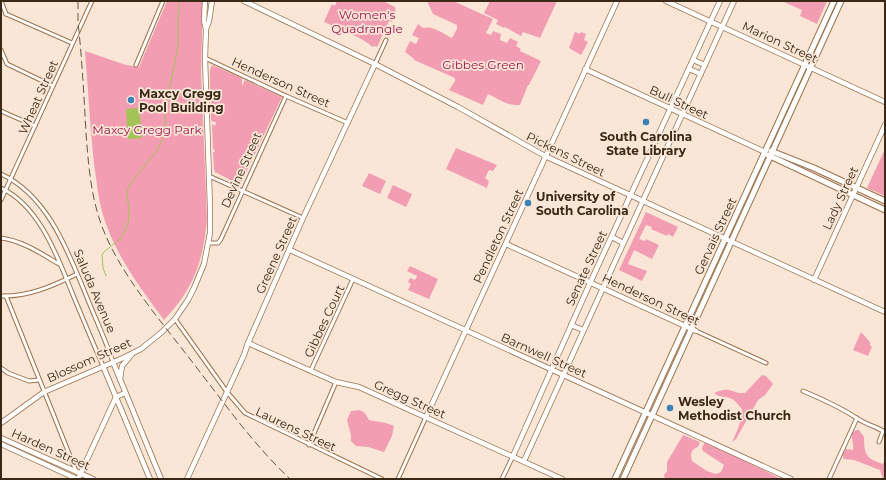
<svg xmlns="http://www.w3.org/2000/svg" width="886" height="480" font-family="Montserrat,sans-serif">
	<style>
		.green { fill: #f39db3 }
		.water { fill: #a5c458 }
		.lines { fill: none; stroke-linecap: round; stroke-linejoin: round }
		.stream { stroke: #a5c458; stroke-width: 1 }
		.street-casing { stroke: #9e734c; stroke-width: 5 }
		.secondary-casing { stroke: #9e734c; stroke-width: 6 }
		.primary-casing { stroke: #9e734c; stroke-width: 7 }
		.street { stroke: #fff; stroke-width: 3 }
		.secondary { stroke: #fff; stroke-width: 4.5 }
		.primary { stroke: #fff; stroke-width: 5 }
		.rail { stroke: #675544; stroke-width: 1; stroke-dasharray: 8 4; stroke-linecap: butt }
		.poi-dot { fill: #3a82b7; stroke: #f9e6d6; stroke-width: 1.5 }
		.labels { text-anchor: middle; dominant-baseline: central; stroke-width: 3.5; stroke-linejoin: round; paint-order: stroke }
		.park-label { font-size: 12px; fill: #9a124c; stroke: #f9e6d6 }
		.street-label { font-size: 12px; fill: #3b2918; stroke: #f9e6d6 }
		.poi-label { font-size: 12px; font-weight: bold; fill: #3b2918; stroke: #f9e6d6; text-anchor: start }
	</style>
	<rect width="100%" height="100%" fill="#f9e6d6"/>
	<g class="green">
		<path d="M167,1H203L201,71L207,219C203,262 194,288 164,320C141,289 116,256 104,218C98,200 97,182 94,164C90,126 88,89 85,51L126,65L139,67Z"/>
		<path d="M337,1H383L395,7L396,15L392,22L389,21L377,47L374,46L372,47C368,40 333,26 324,22L332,4L335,6Z"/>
		<path d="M427,1H453L493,19L486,33L491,35L493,31L501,34L500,40L507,43L510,38L518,42L516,46L521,49L520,51L541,61L529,85H528L520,105C507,106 499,99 488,94L483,105L449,90L455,81V78L414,60V59L405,52L410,41L416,44L419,38L412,35L418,24L423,28C433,25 444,34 452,38L457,29V25L433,14Z"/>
		<path d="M490,1H557L540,38L523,32L521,36L505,27L504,28L496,24L498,20L484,13Z"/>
		<path d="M782,1H827L817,24L800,16L802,10Z"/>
		<path d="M575,32L580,34L581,32L586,34L584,40L588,42L581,55L569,48Z"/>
		<path d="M212,65L242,78V86L245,80L282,97L240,185L215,172L214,169L213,153L215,151L214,149L213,150L212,124L215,126L216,122H213L211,120V94L221,98L210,93V70Z"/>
		<path d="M456,148L497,165L493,171L489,170L485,178L489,181L487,188L446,169Z"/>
		<path d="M885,149V196L867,188Z"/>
		<path d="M369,173L386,181L380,194L362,186Z"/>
		<path d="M393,185L412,194L406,207L387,198Z"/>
		<path d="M646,212L678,227L673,237L668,234L667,236L651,229L652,227L646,225L639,239L645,241L646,239L659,245L652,259L634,250L628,264L647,271L642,281L619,270Z"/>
		<path d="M410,266L438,279L429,299L408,290L411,284L408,282L410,278L415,280L417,276L407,271Z"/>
		<path d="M861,332L870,342V345L872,347L868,356L853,350Z"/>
		<path d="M762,375L766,376L773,384L765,395L758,400L736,439L732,442C737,432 742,420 742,409C739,406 736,401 732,399C726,396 720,398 714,393C731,385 731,394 745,393Z"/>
		<path d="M360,410L365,413L369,420C378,422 386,422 394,426L392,436L384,452L368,447L356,446L351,441V435L347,420L351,411Z"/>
		<path d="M856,430H859L864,437C864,454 866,459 883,464L885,459V479H883L880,470L854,460L844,459L842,455L846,449L853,450C854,443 851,439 852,433Z"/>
		<path d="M683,435L700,442L698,447C691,449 690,455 692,461L707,471L716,474L721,472L724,465L703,451L702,449L703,445L705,443L740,458L781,479H665L664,475L667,471V462Z"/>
	</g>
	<path class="water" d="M139,108L142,138L128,139L126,109Z"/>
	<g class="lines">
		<path class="stream" d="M106,276L103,268L102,255L104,252L121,238L128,224L129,211L127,192L129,185L153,156L159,147L165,133V117L167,101L178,46V18L180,1"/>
		<defs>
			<g id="street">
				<path d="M1,1L6,14"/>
				<path d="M6,14L72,43"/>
				<path d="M1,50L7,64L53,86"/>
				<path d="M205,58L286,96L348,123"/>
				<path d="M375,64L386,40"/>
				<path d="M136,65L163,1"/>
				<path d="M1,111L35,126"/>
				<path d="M1,174C49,196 69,254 88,300C96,320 106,341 113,362"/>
				<path d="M209,176L303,218"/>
				<path d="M1,188C40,206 58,258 73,295C83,319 93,343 103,366"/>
				<path d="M1,200L92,1"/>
				<path d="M1,238C23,241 40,253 59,264"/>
				<path d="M209,243H218L221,239L286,96"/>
				<path d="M1,296C28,297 53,286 77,274"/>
				<path d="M6,296L76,471"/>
				<path d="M175,319L227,392L245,413L382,479"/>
				<path d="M696,331L766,363"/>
				<path d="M1,368L8,373L29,381L39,380"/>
				<path d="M311,370L353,279"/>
				<path d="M803,391C822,399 838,406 855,417C863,423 874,426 883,431L879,442"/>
				<path d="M309,445L336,382"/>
				<path d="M398,479L426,417"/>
				<path d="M502,479L513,456"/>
				<path d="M829,479L857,418"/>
			</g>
			<g id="secondary">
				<path d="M205,1L204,21L206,29"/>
				<path d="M244,1L375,64L458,107L545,156L885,312"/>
				<path d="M666,1L885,102"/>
				<path d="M693,60L705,65"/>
				<path d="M585,69L765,152"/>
				<path d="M689,69L701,74"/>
				<path d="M612,237L623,243"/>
				<path d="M506,244L696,331"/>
				<path d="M290,250L791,479"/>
				<path d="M814,280L885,125"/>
				<path d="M571,325L583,330"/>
				<path d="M248,343L336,382L359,387L562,479"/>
				<path d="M113,362L161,479"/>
				<path d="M103,366L150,479"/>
				<path d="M120,379L122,366L132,354"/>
				<path d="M426,417L617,1"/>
				<path d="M1,423L44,392L123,358L141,349L162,332L175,319L188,300L194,288L204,264L210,233V207L205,58L206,29L209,21L212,1"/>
				<path d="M1,438L93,479"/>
				<path d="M1,444L77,479"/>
				<path d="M513,456L590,283L720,1"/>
				<path d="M524,461L734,1"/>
				<path d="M78,479L116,397L125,393"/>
				<path d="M187,479L244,355L248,343L303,218L375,64"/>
			</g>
			<g id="primary">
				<path d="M771,151L814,168L885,201"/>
				<path d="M768,155L885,210"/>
				<path d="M615,479L834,1"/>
				<path d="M623,479L841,1"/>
			</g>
		</defs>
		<use href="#street" class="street-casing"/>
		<use href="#secondary" class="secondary-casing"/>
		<use href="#primary" class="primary-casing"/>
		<use href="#street" class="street"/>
		<use href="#secondary" class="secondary"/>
		<use href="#primary" class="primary"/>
		<path class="rail" d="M78,1V22C82,59 84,96 86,133C88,159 90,186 97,211C111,264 157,316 190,359C222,400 252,443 290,479"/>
	</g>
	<g class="poi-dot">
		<circle cx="131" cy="100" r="4"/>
		<circle cx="646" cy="122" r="4"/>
		<circle cx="528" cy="203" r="4"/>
		<circle cx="670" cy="408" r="4"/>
	</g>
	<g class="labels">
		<g class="park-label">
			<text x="367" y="14">Women's<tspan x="367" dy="14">Quadrangle</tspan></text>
			<text x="483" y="64">Gibbes Green</text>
			<text x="147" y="129">Maxcy Gregg Park</text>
		</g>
		<g class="street-label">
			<text transform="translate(780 42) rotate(25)">Marion Street</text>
			<text transform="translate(281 82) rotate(24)">Henderson Street</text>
			<text transform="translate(38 97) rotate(-66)">Wheat Street</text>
			<text transform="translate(679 102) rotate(25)">Bull Street</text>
			<text transform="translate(566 154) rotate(26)">Pickens Street</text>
			<text transform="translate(241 170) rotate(-66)">Devine Street</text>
			<text transform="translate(840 198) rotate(-65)">Lady Street</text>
			<text transform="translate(498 236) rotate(-65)">Pendleton Street</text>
			<text transform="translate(715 236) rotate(-65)">Gervais Street</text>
			<text transform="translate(276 255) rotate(-66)">Greene Street</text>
			<text transform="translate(586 268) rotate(-65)">Senate Street</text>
			<text transform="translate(95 291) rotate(67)">Saluda Avenue</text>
			<text transform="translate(651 299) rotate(25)">Henderson Street</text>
			<text transform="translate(324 321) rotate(-65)">Gibbes Court</text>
			<text transform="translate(544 355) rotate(24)">Barnwell Street</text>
			<text transform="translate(89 360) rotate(-24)">Blossom Street</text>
			<text transform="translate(410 399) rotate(24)">Gregg Street</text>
			<text transform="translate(296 429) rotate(25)">Laurens Street</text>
			<text transform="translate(51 449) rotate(24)">Harden Street</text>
		</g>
		<g class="poi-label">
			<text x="139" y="93">Maxcy Gregg<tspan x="139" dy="14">Pool Building</tspan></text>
			<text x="646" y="136" text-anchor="middle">South Carolina<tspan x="646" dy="14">State Library</tspan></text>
			<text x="536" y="196">University of<tspan x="536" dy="14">South Carolina</tspan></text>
			<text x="678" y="401">Wesley<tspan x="678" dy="14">Methodist Church</tspan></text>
		</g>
	</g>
	<rect width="886" height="480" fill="none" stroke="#3b2918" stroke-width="4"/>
</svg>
